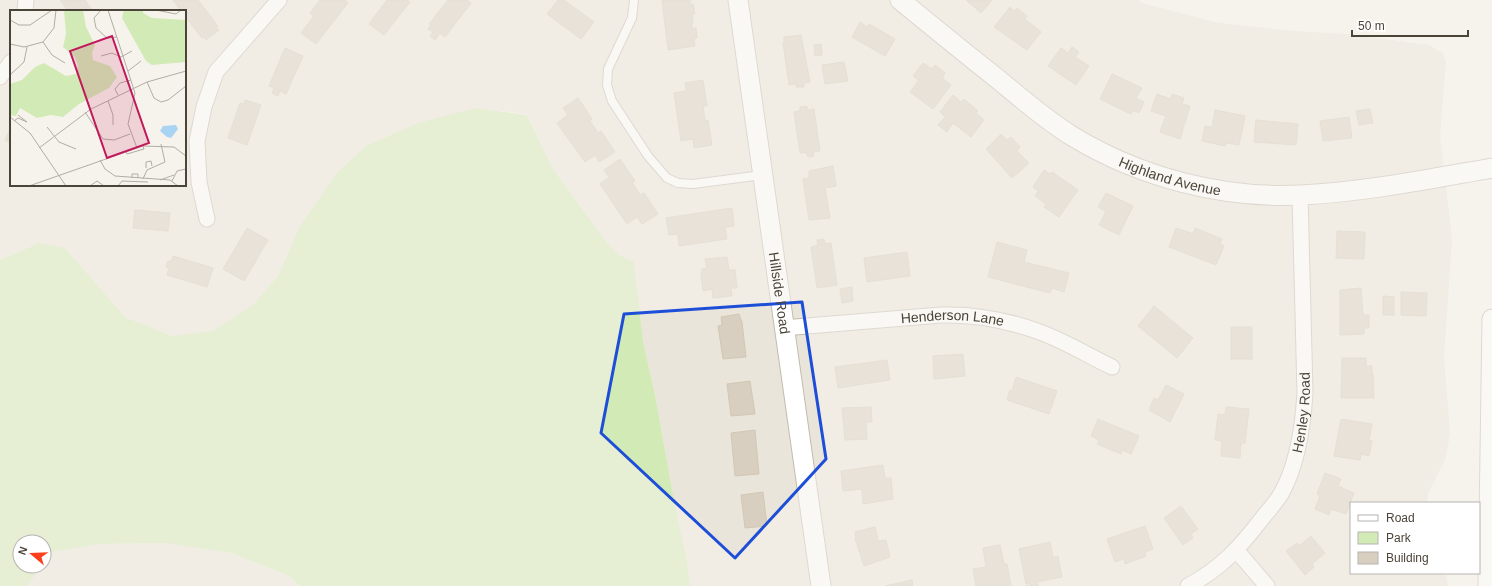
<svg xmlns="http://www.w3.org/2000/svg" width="1492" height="586" font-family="Helvetica,sans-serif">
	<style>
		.residential { fill: #eae5da; fill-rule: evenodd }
		.green { fill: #d2eab5 }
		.building { fill: #d8cfc1; stroke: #d3c7b4 }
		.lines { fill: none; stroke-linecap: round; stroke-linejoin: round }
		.service-casing { stroke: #c2bbae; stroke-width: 10 }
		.minor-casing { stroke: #c2bbae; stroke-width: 17 }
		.tertiary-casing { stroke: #c2bbae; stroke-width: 21 }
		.service { stroke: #fff; stroke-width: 8 }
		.minor { stroke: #fff; stroke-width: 15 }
		.tertiary { stroke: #fff; stroke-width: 19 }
		.marked { fill: none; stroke: #1d4ed8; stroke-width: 3; stroke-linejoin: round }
		.labels { text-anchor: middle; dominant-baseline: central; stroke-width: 3; stroke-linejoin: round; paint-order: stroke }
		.street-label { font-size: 14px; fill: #4b4439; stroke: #fff }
		.inset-road { fill: none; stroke: #b2ada4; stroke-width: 1 }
		.view { fill: #c2185b; fill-opacity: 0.15; stroke: #c2185b; stroke-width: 2 }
		.inset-edge { fill: none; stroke: #4b4439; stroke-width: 2 }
	</style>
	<rect width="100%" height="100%" fill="#f6f3ec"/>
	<g class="residential">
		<path d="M0,0H1138L1145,4L1219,23L1293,31L1348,34L1429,45L1443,53L1446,62L1440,135L1452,239L1444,357L1450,433L1446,457L1428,494L1427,503H1351V573H1446L1448,586H690L687,561L675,506L655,395L643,341L634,262L619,255L607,243L553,169L527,114L476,108L460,113L300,226L278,276L255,304L213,331L172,336L125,317L65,248L39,243L0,260ZM11,11H185V185H11Z"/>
		<path d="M166,543L231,553L289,576L300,586H27L42,566H44L52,552L99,544Z"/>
	</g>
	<path class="green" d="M476,108L527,115L553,169L607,243L619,255L634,262L643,341L655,395L675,506L687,561L690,586H300L289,576L231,553L166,543L99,544L52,552L44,563V542H20V566H42L27,586H0V260L39,243L65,248L125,317L172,336L213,331L254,304L278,276L300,226L337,173L366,146L418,123Z"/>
	<g class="building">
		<path d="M60,0H85L93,11H68Z"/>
		<path d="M173,0H198L218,26L216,28L219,30L206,40L204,37L202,38L185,16V11H181Z"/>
		<path d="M320,0H345L348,3L316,44L301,33L314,16L310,13Z"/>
		<path d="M387,0H407L410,2L384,35L369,24Z"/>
		<path d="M448,0H467L471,3L445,37L440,33L435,40L430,36L433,32L428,29L431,25L429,24Z"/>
		<path d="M558,0H564L594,22L581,39L547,14Z"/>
		<path d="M662,0H690V5L693,4L695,14H692L693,22H692V29L696,28L697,38H694L695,46L668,50Z"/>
		<path d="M966,0H992L981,13Z"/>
		<path d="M1010,7L1014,11L1017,8L1027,16L1025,19L1041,32L1027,50L994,27Z"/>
		<path d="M860,22L867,27L869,24L895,39L885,56L852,37Z"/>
		<path d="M801,35L810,82L804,83V87H796V84L789,85L783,43H784V37Z"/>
		<path d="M821,44L822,55L815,56L814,45Z"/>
		<path d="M1072,47L1079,52L1075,57L1089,66L1076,85L1048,66L1061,48L1068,53Z"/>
		<path d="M285,48L303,56L286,94L280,91L278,96L272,93L274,88L269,86Z"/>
		<path d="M844,62L848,81L825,84L822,65Z"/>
		<path d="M923,63L932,69L935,65L945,73L942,78L951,85L933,109L910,92L919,80L913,76Z"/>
		<path d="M1112,74L1142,88L1136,98L1144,102L1139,113L1133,110L1131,114L1100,99Z"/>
		<path d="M703,80L707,106H703L705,121L708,120L712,145L694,148L693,139L681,141L674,93L686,91L685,83Z"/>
		<path d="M1157,94L1171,99L1172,94L1184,98L1182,104L1190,106L1180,139L1160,132L1166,116L1151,111Z"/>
		<path d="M953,95L961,102L964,99L978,111L976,113L984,120L971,137L953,123L947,132L938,125L945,117L940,112Z"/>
		<path d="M578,98L592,119L590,121L598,133L601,131L615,152L599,162L595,155L585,162L557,123L568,115L563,108Z"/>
		<path d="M245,100L261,105L247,145L228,138L240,103L244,104Z"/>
		<path d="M807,106V110L814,109L820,151L813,152L814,156L808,157L807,153H800L794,112L800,111V107Z"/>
		<path d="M1370,109L1373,123L1359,125L1356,111Z"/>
		<path d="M1215,110L1245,116L1239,145L1226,143L1225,146L1202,141L1205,126L1212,127Z"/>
		<path d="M1349,117L1352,138L1323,141L1320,121Z"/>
		<path d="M1256,120L1298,124L1296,145L1254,142Z"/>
		<path d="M11,127V143L5,140Z"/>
		<path d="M1001,134L1007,140L1011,137L1020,147L1017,151L1029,163L1012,178L986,149Z"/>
		<path d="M620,159L635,181L632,182L640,195L644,193L658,214L642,224L637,217L627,224L600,184L609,177L604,170Z"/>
		<path d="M833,166L836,186L825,188L830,218L809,220L803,179L809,178V171Z"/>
		<path d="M1044,170L1050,174L1052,172L1078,190L1059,217L1044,207L1046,204L1035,196L1038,191L1033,187Z"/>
		<path d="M1106,193L1133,206L1119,235L1099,225L1106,211L1098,207Z"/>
		<path d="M732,208L734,226L725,227L727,239L679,246L678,234L669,235L666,218Z"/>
		<path d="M135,210L170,213L168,231L133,228Z"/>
		<path d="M247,228L268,240L244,281L223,269Z"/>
		<path d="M1176,228L1193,234L1195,228L1222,239L1220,244L1224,246L1216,265L1169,247Z"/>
		<path d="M1337,231L1365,232L1364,259L1336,258Z"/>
		<path d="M824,239L825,244L831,243L837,285L817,288L811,247L818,245L817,240Z"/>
		<path d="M997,242L1027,250L1024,262L1069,273L1064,292L1052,288L1050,293L988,277Z"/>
		<path d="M907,252L910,276L867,282L864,258Z"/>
		<path d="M173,256L213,268L207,287L167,275L169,268L166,267L168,261L171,262Z"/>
		<path d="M727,257L729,270H735L737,288H731L732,296L713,298L712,289L703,291L701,274L702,269L707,268L705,259Z"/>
		<path d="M852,287L853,301L842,303L840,289Z"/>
		<path d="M1361,288L1363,315H1369V328H1364V334L1340,335V290Z"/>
		<path d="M1401,292L1427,293L1426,316L1401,315Z"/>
		<path d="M1383,296L1394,297V315H1383Z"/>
		<path d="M1154,306L1193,338L1177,358L1138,326Z"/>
		<path d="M739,314L742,322L746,357L723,359L718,326L722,325L721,317Z"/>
		<rect x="1231" y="327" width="21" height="32"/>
		<path d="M963,354L965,376L934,379L933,356Z"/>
		<path d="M1342,358H1366V366H1372V375L1373,374L1374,398H1341Z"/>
		<path d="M887,360L890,380L838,388L835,367Z"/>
		<path d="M1016,377L1057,391L1049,414L1007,400L1010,390L1012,391Z"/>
		<path d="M750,381L755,414L731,416L727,384Z"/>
		<path d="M1166,385L1184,394L1170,422L1149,410L1154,398L1158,400Z"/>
		<path d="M871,407L872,422H866L867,439L845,440L842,408Z"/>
		<path d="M1226,407L1249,409L1245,443H1241L1240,458L1221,456L1222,441L1215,440L1218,414L1225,415Z"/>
		<path d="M1098,419L1139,436L1131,454L1122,450L1121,454L1097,444L1099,440L1091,436Z"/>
		<path d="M1341,419L1372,424L1369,440L1372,441L1369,456L1361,454L1360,460L1334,456Z"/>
		<path d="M755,430L759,474L735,476L731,433Z"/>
		<path d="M883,465L885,478H891L893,499L863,504L862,489L843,491L841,471Z"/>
		<path d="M1325,473L1341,479L1338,486L1354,493L1346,514L1331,509L1329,515L1315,509L1320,496L1317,494Z"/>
		<path d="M763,492L767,526L745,528L741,495Z"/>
		<path d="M1181,506L1198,529L1191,534L1193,538L1183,545L1164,518Z"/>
		<path d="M1145,526L1153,549L1145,552L1146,556L1125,564L1124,559L1115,562L1107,539Z"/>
		<path d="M875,527L878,541L886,540L890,557L864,566L855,538H856L855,532Z"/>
		<path d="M1311,536L1325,553L1312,564L1314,567L1305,575L1286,551L1297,543L1299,546Z"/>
		<path d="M1050,542L1053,558L1058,556L1062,577L1026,584L1019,549Z"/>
		<path d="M1000,545L1004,564H1007L1011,586H976L973,569L986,567L983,548Z"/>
		<path d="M912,580L913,586H885Z"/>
		<path d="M1038,583V586H1025Z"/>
	</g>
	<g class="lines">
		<defs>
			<path id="service" d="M634,0L632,18L608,69L607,85L612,101L648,156L667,178L678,183L693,184L762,175"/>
			<g id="minor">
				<path d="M25,11L26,0"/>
				<path d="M0,77L11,62"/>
				<path d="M207,219L199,182L197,141L204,107L216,72L279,0"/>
				<path id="s1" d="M783,328L941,315C974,314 1006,320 1037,331C1063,340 1087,355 1112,367"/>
				<path d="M1237,551L1267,586"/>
				<path id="s2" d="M1188,586C1222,568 1241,546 1264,516C1270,509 1276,502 1281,494C1297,466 1303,426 1305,393L1300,195"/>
			</g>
			<g id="tertiary">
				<path id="s3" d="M738,0L821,586"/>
				<path id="s4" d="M900,0C933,27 966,54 999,80C1023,100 1046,120 1072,136C1139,177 1222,199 1301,195C1365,192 1429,179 1492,168"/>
				<path d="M1488,586L1492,319"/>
			</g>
		</defs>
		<use href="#service" class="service-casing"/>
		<use href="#minor" class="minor-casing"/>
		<use href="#tertiary" class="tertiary-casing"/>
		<use href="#service" class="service"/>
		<use href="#minor" class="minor"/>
		<use href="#tertiary" class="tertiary"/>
	</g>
	<path d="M0 0H1492V586H0ZM802,302L826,459L735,558L601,433L624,314Z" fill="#f6f3ec" fill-opacity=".55" fill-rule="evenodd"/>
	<path class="marked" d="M802,302L826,459L735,558L601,433L624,314Z"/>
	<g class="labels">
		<g class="street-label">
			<text stroke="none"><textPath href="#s4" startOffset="326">Highland Avenue</textPath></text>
			<text stroke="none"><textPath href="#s3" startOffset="296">Hillside Road</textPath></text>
			<text stroke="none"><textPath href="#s1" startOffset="170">Henderson Lane</textPath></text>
			<text stroke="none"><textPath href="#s2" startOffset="217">Henley Road</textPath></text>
		</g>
	</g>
	<g transform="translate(10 10)">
		<rect width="176" height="176" fill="#f6f3ec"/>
		<path d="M54,0H73L76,17L85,35L82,43L83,50L100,56L107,67L99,78L69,94L53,107L41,105L27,108L10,98L6,106L0,105V74L12,70L25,57L34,53L56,66L66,64L68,56L65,47L53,37L56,24ZM114,0H133V3L142,8L176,10V52L142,55L136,51L112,8Z" fill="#d2eab5"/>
		<path d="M166,115L168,119L161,128L157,127L150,121L153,116Z" fill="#a9d4f2"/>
		<path class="inset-road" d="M91,0L84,8L86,18L97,28L107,27M98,0L125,83L118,114L127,138M146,0L166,4L171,0M0,10L9,15H20L42,0M33,32L42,45L55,53M0,34L14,37L33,32L44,18L46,0M91,46L102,43L111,47L122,41M118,61L131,51M0,65L14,52L17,37M137,72L144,88L151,92L158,90L176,76M108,85L105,79L110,73L121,70M98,91L103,105V115M75,102L93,129L104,130L120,124M0,107L20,123L56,176M4,111L8,108L17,112L8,105M37,117L49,132L66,139M29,138L81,99L137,72L176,61M116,141L117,144L134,139L133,136M90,150L95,159L105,166L160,170L168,176M136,158V152L141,151L142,156M122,168V164H128V168M133,169L137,160L155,152L151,134M150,170L164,165M162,171L167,161L176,159M19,176L133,136L164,137L176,146M80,176L87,171L94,176M108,176L112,171L138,172"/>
		<path class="view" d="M102,26L139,133L97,148L60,41Z"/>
		<rect width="176" height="176" class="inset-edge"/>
	</g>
	<rect x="1350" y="502" width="130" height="72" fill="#ffffff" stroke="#b7b4b0"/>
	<rect x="1358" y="515" width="20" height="6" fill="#ffffff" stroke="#b7b4b0"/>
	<text x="1386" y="522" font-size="12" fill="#4b4439">Road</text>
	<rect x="1358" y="532" width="20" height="12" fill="#d2eab5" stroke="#b7b4b0"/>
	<text x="1386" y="542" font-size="12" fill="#4b4439">Park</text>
	<rect x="1358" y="552" width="20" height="12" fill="#d8cfc1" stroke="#b7b4b0"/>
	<text x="1386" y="562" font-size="12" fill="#4b4439">Building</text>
	<g transform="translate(32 554) rotate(289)"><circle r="19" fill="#ffffff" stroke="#b7b4b0"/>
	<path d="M0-3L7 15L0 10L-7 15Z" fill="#fc3f1d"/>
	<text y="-6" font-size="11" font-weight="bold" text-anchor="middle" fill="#4b4439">N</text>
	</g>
	<path d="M1352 30v6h116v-6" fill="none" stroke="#4b4439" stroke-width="2"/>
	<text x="1358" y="30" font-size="12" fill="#4b4439" stroke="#ffffff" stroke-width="3" paint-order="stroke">50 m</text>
</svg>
